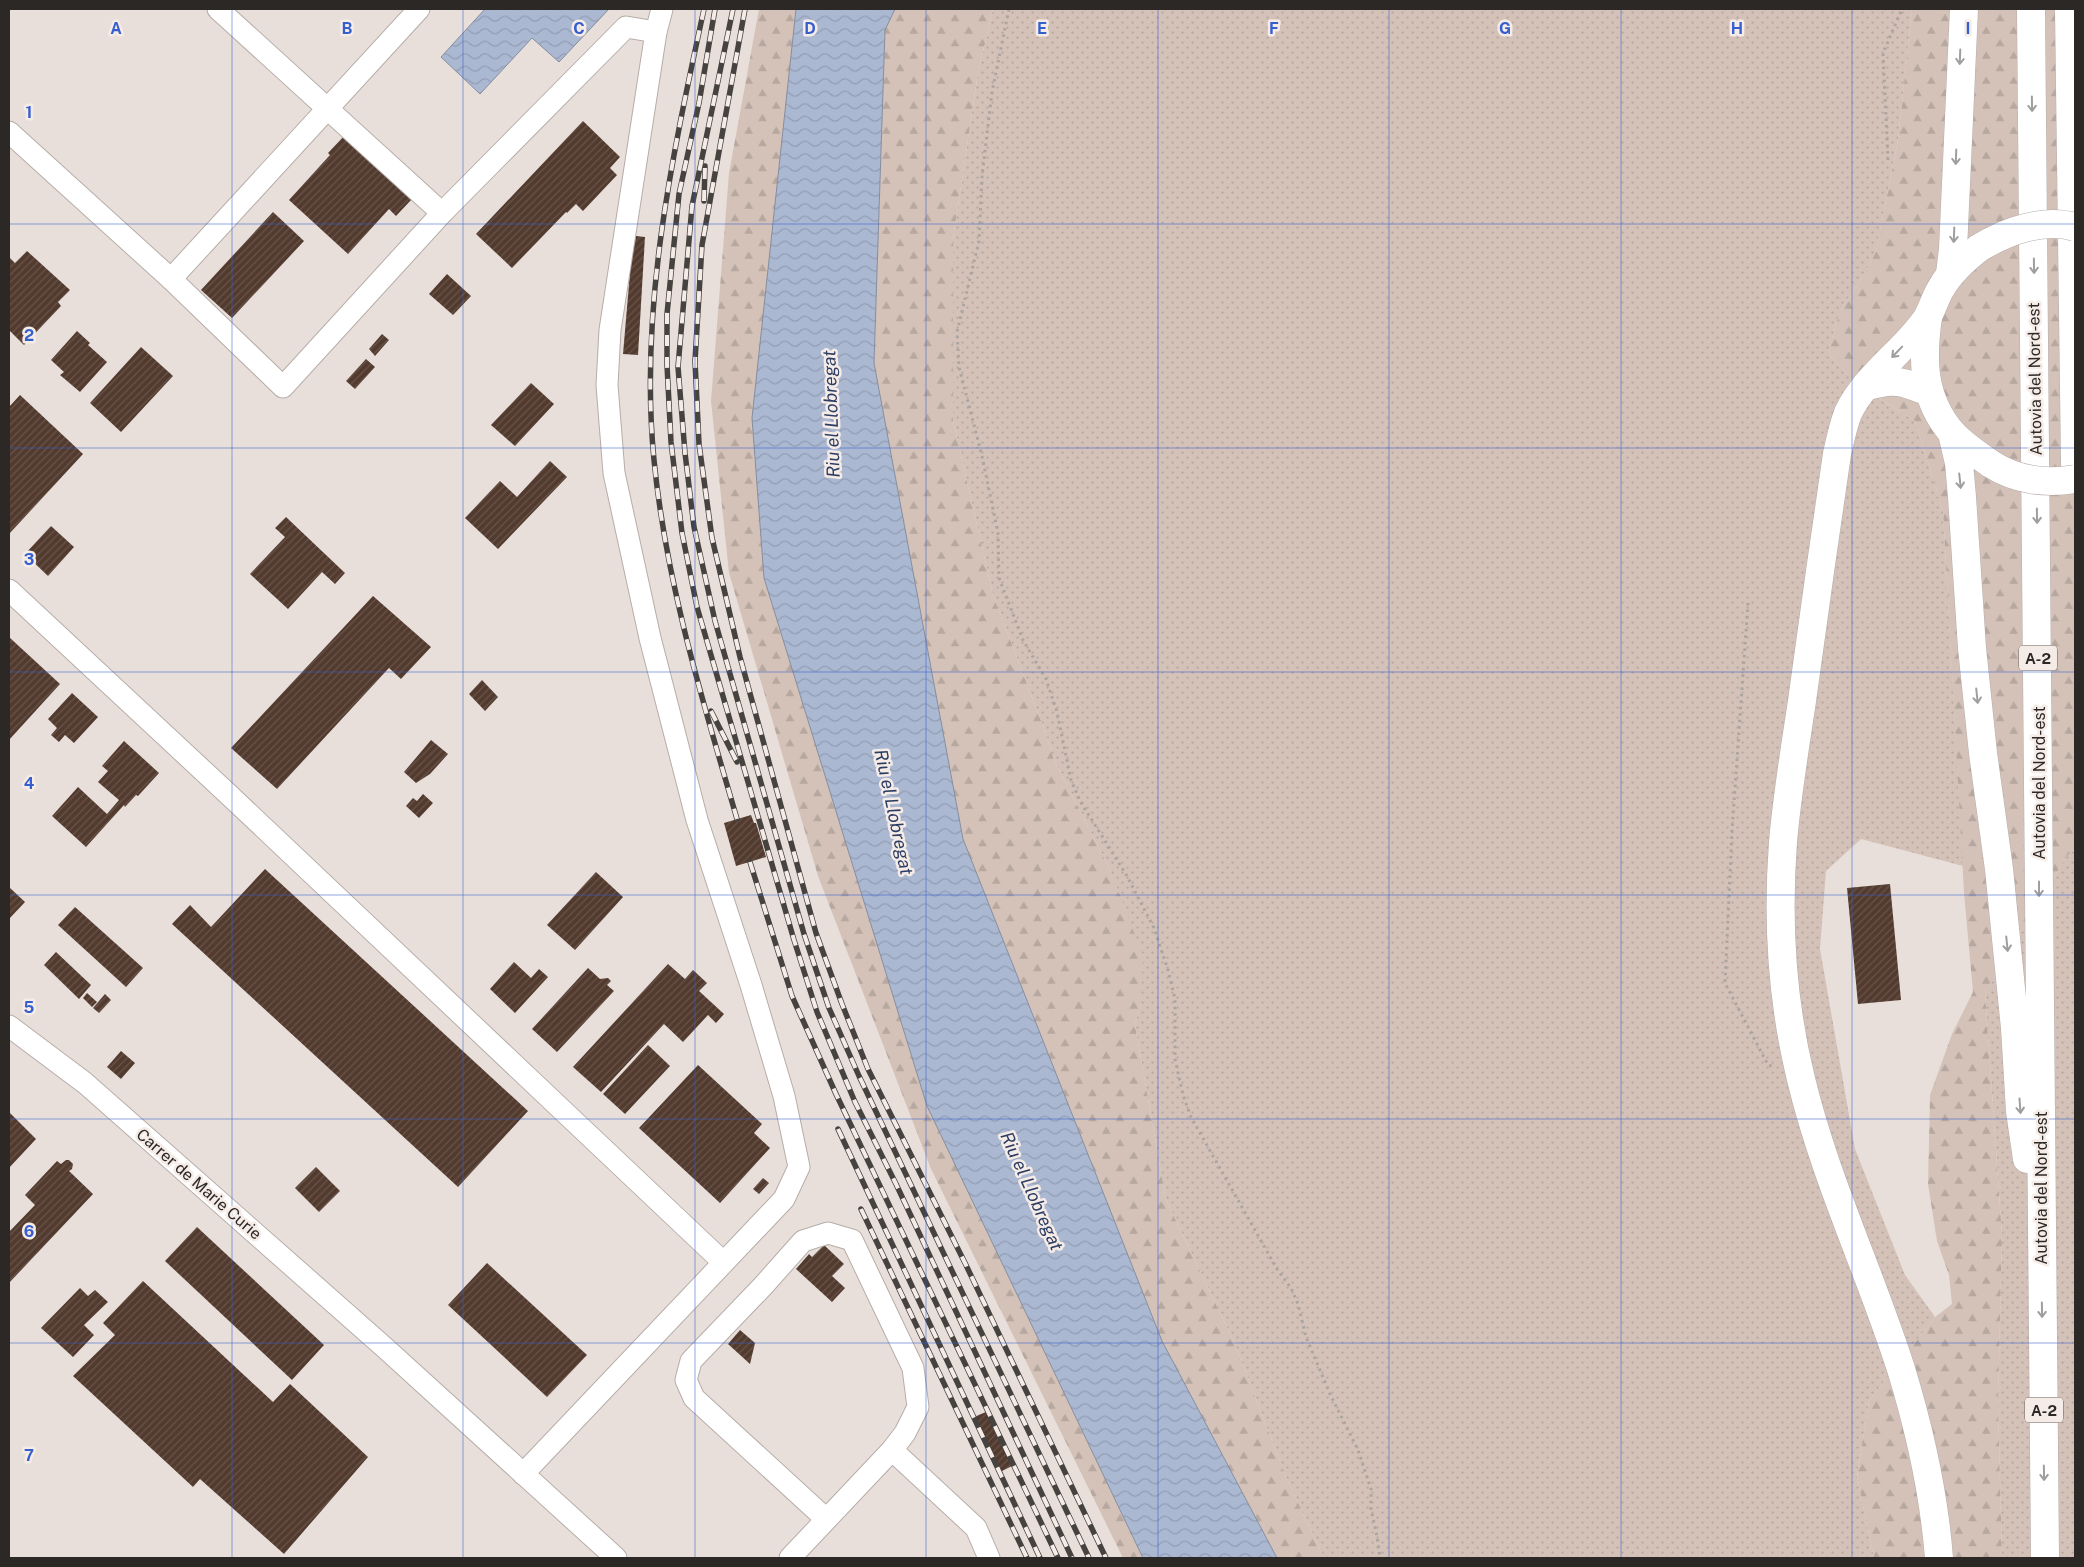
<svg xmlns="http://www.w3.org/2000/svg" width="2084" height="1567" font-family="'Public Sans',sans-serif">
	<style>
		.grass { fill: url(#grass-dots) }
		.forest { fill: url(#forest-firs) }
		.water { fill: url(#water-waves); stroke: #858d9e }
		.building { fill: url(#building-hatch) }
		.lines { fill: none; stroke-linecap: round; stroke-linejoin: round }
		.minor-casing { stroke: #b6ada9; stroke-width: 23 }
		.major-casing { stroke: #b6ada9; stroke-width: 29 }
		.highway-casing { stroke: #b6ada9; stroke-width: 29 }
		.path { stroke: #aba4a0; stroke-width: 3; stroke-dasharray: 2.5 4; stroke-linecap: butt }
		.minor { stroke: #fff; stroke-width: 21 }
		.major { stroke: #fff; stroke-width: 28 }
		.highway { stroke: #fff; stroke-width: 28 }
		.rail-casing { stroke: #45423f; stroke-width: 5.5 }
		.rail { stroke: #f6ece7; stroke-width: 4; stroke-dasharray: 11; stroke-linecap: butt }
		.major-bridge-casing { stroke: #b6ada9; stroke-width: 29; stroke-linecap: butt }
		.major-bridge { stroke: #fff; stroke-width: 28 }
		.oneway { stroke: #a09e9d }
		.grid { fill: none; stroke: #355ece; stroke-width: 1; stroke-opacity: 0.55 }
		.labels { text-anchor: middle; dominant-baseline: central; stroke-width: 5; stroke-linejoin: round; paint-order: stroke }
		.shield { fill: #f6ece7; stroke: #686360; stroke-width: 1 }
		.shield-label { font-size: 15px; font-weight: bold; fill: #2b2826 }
		.street-label { font-size: 16px; fill: #2b2826; stroke: #f6ece7 }
		.water-label { font-size: 18px; font-style: italic; fill: #2c3d64; stroke: #f6ece7 }
		.grid-label { font-size: 16px; text-anchor: middle; font-weight: bold; fill: #355ece; stroke: #f6ece7; stroke-width: 5; stroke-linejoin: round; paint-order: stroke }
	</style>
	<defs>
		<pattern id="grass-dots" width="8" height="8" patternUnits="userSpaceOnUse" patternTransform="scale(1.25)"><rect width="8" height="8" fill="#d4c2b9"/><path d="M2 2h.1M6 6h.1" fill="none" stroke="#b6a79f" stroke-width="1.8" stroke-linecap="round"/></pattern>
		<pattern id="forest-firs" width="22" height="20" patternUnits="userSpaceOnUse" patternTransform="scale(1.25)"><rect width="22" height="20" fill="#d4c2b9"/><path d="M5 1l3.5 6h-7zM16 11l3.5 6h-7z" fill="#b6a79f"/></pattern>
		<pattern id="water-waves" width="16" height="10" patternUnits="userSpaceOnUse" patternTransform="scale(1.25)"><rect width="16" height="10" fill="#abb8d2"/><path d="M0 5q4-4 8 0t8 0" fill="none" stroke="#939eb4"/></pattern>
		<pattern id="building-hatch" width="6" height="6" patternUnits="userSpaceOnUse" patternTransform="scale(1.25)"><rect width="6" height="6" fill="#523a2e"/><path d="M-1 1l2-2M0 6l6-6M5 7l2-2" fill="none" stroke="#68544b"/></pattern>
	</defs>
	<rect width="100%" height="100%" fill="#e8dfda"/>
	<g class="grass">
		<path d="M993,9H1912L1898,140L1876,251C1867,272 1853,289 1842,309C1835,323 1832,339 1829,354L1853,381L1915,421L1943,511L1963,866L1861,839L1826,871L1820,949L1855,1149L1905,1275L1935,1317L1869,1401L1857,1477L1874,1558H1324L1286,1477L1234,1342L1166,1200L1135,1025L1141,1003L1111,872L1054,760L1046,734L993,595L953,420V239L978,73Z"/>
		<path d="M2075,849V1558H2002L1998,1403L2002,1236L1985,993L2066,857Z"/>
	</g>
	<g class="forest">
		<path d="M759,9H796L753,418L764,578L927,1106L1143,1558H1123L931,1169L818,876L729,573L711,401L729,173Z"/>
		<path d="M895,9H993L978,73L953,239V420L993,595L1046,734L1054,760L1111,872L1143,956L1141,1003L1135,1025L1166,1200L1234,1342L1286,1477L1324,1558H1277L1162,1341L963,839L874,363L885,30Z"/>
		<path d="M1912,9H2075V849L2066,857L1985,993L2002,1236L1998,1403L2002,1558H1874L1857,1477L1869,1401L1935,1317L1952,1304L1949,1275L1937,1241L1928,1184L1930,1095L1952,1034L1973,992L1964,893L1943,511L1915,421L1853,381L1829,354C1832,339 1835,323 1842,309C1853,289 1867,272 1876,251L1898,140Z"/>
	</g>
	<g class="water">
		<path d="M485,9H609L559,62L532,38L480,94L441,57Z"/>
		<path d="M796,9H895L885,30L874,363L963,839L1162,1341L1277,1558H1143L927,1106L764,578L752,418Z"/>
	</g>
	<g class="building">
		<path d="M583,121L620,157L610,168L617,175L583,211L576,204L567,213L566,212L512,268L476,234Z"/>
		<path d="M344,136L412,199L396,216L389,209L348,254L289,200L330,155L328,153Z"/>
		<path d="M273,212L304,241L232,318L201,290Z"/>
		<path d="M636,236L645,237L638,355L623,354L631,261Z"/>
		<path d="M27,251L70,290L58,302L61,306L24,345L9,330V257L15,263Z"/>
		<path d="M447,274L471,296L453,315L429,294Z"/>
		<path d="M77,331L90,343L88,345L107,362L80,392L60,375L64,372L51,360Z"/>
		<path d="M382,334L389,340L375,356L369,349Z"/>
		<path d="M141,347L173,376L121,432L90,403Z"/>
		<path d="M366,359L375,367L355,389L346,381Z"/>
		<path d="M531,383L554,404L515,446L491,425Z"/>
		<path d="M20,395L83,454L9,534V407Z"/>
		<path d="M550,461L567,477L498,549L465,518L500,481L517,497Z"/>
		<path d="M286,517L345,573L335,584L322,572L288,609L250,574L285,537L275,528Z"/>
		<path d="M51,526L74,547L48,576L25,554Z"/>
		<path d="M373,596L431,647L401,679L389,668L277,789L231,748Z"/>
		<path d="M9,637L60,684L9,740Z"/>
		<path d="M482,680L498,697L485,711L469,694Z"/>
		<path d="M72,693L98,717L74,743L65,735L59,742L51,735L57,728L48,719Z"/>
		<path d="M431,740L448,754L430,774L416,783L404,772Z"/>
		<path d="M124,741L159,773L138,796L136,795L125,807L124,805L86,847L52,816L78,787L107,814L119,800L98,782L108,771L102,766Z"/>
		<path d="M423,794L433,803L419,818L406,806L413,798L417,801Z"/>
		<path d="M751,815L754,823H756L766,857L736,866L724,823Z"/>
		<path d="M265,869L528,1111L458,1187L172,924L190,905L211,927Z"/>
		<path d="M596,872L623,897L575,950L547,925Z"/>
		<path d="M1890,884L1901,1000L1858,1004L1847,888Z"/>
		<path d="M9,887L25,902L9,919Z"/>
		<path d="M75,907L143,968L126,987L58,925Z"/>
		<path d="M56,952L91,985L79,999L44,965Z"/>
		<path d="M514,962L531,978L539,969L548,977L515,1013L490,989Z"/>
		<path d="M668,964L685,979L693,970L707,983L699,991L724,1014L716,1023L708,1015L683,1042L664,1024L601,1092L573,1067Z"/>
		<path d="M588,968L600,979L608,978L611,981L607,985L614,991L557,1052L532,1029Z"/>
		<path d="M87,993L97,1002L92,1007L83,998Z"/>
		<path d="M105,994L111,1000L99,1013L93,1008Z"/>
		<path d="M648,1045L670,1066L625,1114L603,1094Z"/>
		<path d="M121,1051L135,1063L121,1079L107,1067Z"/>
		<path d="M698,1065L762,1124L754,1133L770,1148L720,1203L639,1128Z"/>
		<path d="M9,1112L36,1139L9,1168Z"/>
		<path d="M66,1160H69L73,1164L72,1169L69,1171L93,1194L9,1283V1232L35,1205L25,1195L57,1161L61,1164Z"/>
		<path d="M316,1167L340,1191L319,1212L295,1188Z"/>
		<path d="M763,1178L769,1183L759,1194L753,1189Z"/>
		<path d="M197,1227L324,1345L292,1380L165,1261Z"/>
		<path d="M824,1245L844,1264L832,1276L845,1288L832,1302L796,1269L809,1254L812,1257Z"/>
		<path d="M487,1263L587,1355L547,1397L448,1305Z"/>
		<path d="M143,1281L273,1402L290,1384L368,1457L284,1554L200,1479L193,1487L73,1376L115,1335L103,1323Z"/>
		<path d="M80,1288L88,1296L95,1290L108,1302L84,1325L94,1335L73,1357L41,1328Z"/>
		<path d="M740,1330L755,1343L750,1364L728,1344Z"/>
		<path d="M986,1412L1012,1466L1000,1472L974,1417Z"/>
	</g>
	<g class="lines">
		<defs>
			<g id="minor">
				<path d="M218,9L442,213"/>
				<path d="M9,132L171,279L283,387L442,213L626,27L656,32"/>
				<path d="M171,279L419,9"/>
				<path d="M9,590L227,793L723,1262"/>
				<path d="M9,1026L85,1083L384,1347L616,1558"/>
				<path d="M523,1474L784,1199L799,1167L784,1096L751,985L697,820L650,638L614,473L607,385L610,330L656,32L662,9"/>
				<path d="M826,1519L694,1398L686,1380L691,1361L763,1286L803,1241L828,1233L852,1240L913,1368L918,1407L905,1433L892,1450L976,1528L989,1558"/>
				<path d="M790,1558L892,1450"/>
			</g>
			<g id="major">
				<path d="M1928,317C1922,359 1922,398 1952,433C1963,445 1978,455 1991,464"/>
				<path d="M1865,387C1894,378 1902,381 1929,392"/>
				<path d="M1939,1558C1934,1494 1920,1431 1901,1369C1870,1272 1825,1179 1801,1079C1782,1002 1777,922 1783,842C1787,795 1795,748 1802,701C1813,619 1825,536 1837,454C1840,440 1843,426 1848,413C1866,375 1904,352 1927,318C1932,309 1935,299 1940,290C1950,272 1963,261 1979,248"/>
			</g>
			<g id="highway">
				<path d="M2031,9L2045,1558"/>
				<path d="M2069,9L2075,464"/>
				<path d="M1950,274L1953,249L1964,9"/>
				<path d="M1952,433L1959,463L1962,497L1972,648L1983,753L1999,869L2015,1028L2020,1111L2027,1159"/>
			</g>
		</defs>
		<use href="#minor" class="minor-casing"/>
		<use href="#major" class="major-casing"/>
		<use href="#highway" class="highway-casing"/>
		<g class="path">
			<path d="M1009,9L992,92L982,176L979,241L957,332L959,367L982,456L998,533L999,578L1023,640L1046,679L1057,712L1071,780L1080,801L1127,876L1154,928L1168,970L1175,999V1059L1183,1095L1191,1117L1277,1269L1291,1288L1298,1304L1306,1337L1330,1394L1358,1450L1371,1489V1509L1377,1536L1380,1558"/>
			<path d="M1888,160L1883,53L1902,9"/>
			<path d="M1748,603L1732,831L1725,983L1768,1065L1775,1067"/>
		</g>
		<use href="#minor" class="minor"/>
		<use href="#major" class="major"/>
		<use href="#highway" class="highway"/>
		<defs>
			<g id="rail">
				<path d="M704,9C672,157 639,308 654,460C666,583 703,702 737,819"/>
				<path d="M715,9L699,103L679,194L667,314V365L671,442L682,533L697,607L794,940L817,1012L855,1102L896,1184L1072,1558"/>
				<path d="M733,9L692,206L678,367L685,453L694,527L715,621L804,934L829,1008L859,1076L1089,1558"/>
				<path d="M745,9L702,245L695,361L699,444L712,538L740,657L816,933L842,1004L868,1069L965,1263L1106,1558"/>
				<path d="M704,201L705,166"/>
				<path d="M711,711L737,762"/>
				<path d="M750,862L792,996L836,1094L1058,1558"/>
				<path d="M838,1129L1040,1558"/>
				<path d="M861,1209L1027,1558"/>
			</g>
		</defs>
		<use href="#rail" class="rail-casing"/>
		<use href="#rail" class="rail"/>
		<defs>
			<g id="major-bridge">
				<path d="M1979,248C2007,231 2043,218 2075,227"/>
				<path d="M1991,464C2016,480 2046,484 2075,479"/>
			</g>
		</defs>
		<use href="#major-bridge" class="major-bridge-casing"/>
		<use href="#major-bridge" class="major-bridge"/>
	</g>
	<defs><path id="oneway-shaft" d="M-6 0H5M1.5-3L5.5 0L1.5 3" fill="none" stroke-width="1.6" stroke-linecap="round" stroke-linejoin="round" transform="scale(1.25)"/></defs>
	<g class="oneway">
		<use href="#oneway-shaft" transform="translate(1960 57) rotate(92)"/>
		<use href="#oneway-shaft" transform="translate(2032 104) rotate(89)"/>
		<use href="#oneway-shaft" transform="translate(1956 157) rotate(92)"/>
		<use href="#oneway-shaft" transform="translate(1954 235) rotate(92)"/>
		<use href="#oneway-shaft" transform="translate(2034 266) rotate(89)"/>
		<use href="#oneway-shaft" transform="translate(1897 352) rotate(134)"/>
		<use href="#oneway-shaft" transform="translate(1960 481) rotate(84)"/>
		<use href="#oneway-shaft" transform="translate(2037 516) rotate(89)"/>
		<use href="#oneway-shaft" transform="translate(1977 696) rotate(84)"/>
		<use href="#oneway-shaft" transform="translate(2039 889) rotate(90)"/>
		<use href="#oneway-shaft" transform="translate(2007 944) rotate(84)"/>
		<use href="#oneway-shaft" transform="translate(2020 1106) rotate(86)"/>
		<use href="#oneway-shaft" transform="translate(2042 1310) rotate(89)"/>
		<use href="#oneway-shaft" transform="translate(2044 1473) rotate(89)"/>
	</g>
	<path class="grid" d="M232,9V1558M463,9V1558M695,9V1558M926,9V1558M1158,9V1558M1389,9V1558M1621,9V1558M1852,9V1558M9,224H2075M9,448H2075M9,672H2075M9,895H2075M9,1119H2075M9,1343H2075"/>
	<g class="labels">
		<g class="shield">
			<rect x="2019" y="645.5" width="38" height="25" rx="4"/>
			<rect x="2025" y="1397.5" width="38" height="25" rx="4"/>
		</g>
		<g class="shield-label">
			<text x="2038" y="658">A-2</text>
			<text x="2044" y="1410">A-2</text>
		</g>
		<g class="street-label">
			<text transform="translate(2035 379) rotate(-91)">Autovia del Nord-est</text>
			<text transform="translate(2039 783) rotate(-90)">Autovia del Nord-est</text>
			<text transform="translate(199 1184) rotate(41)">Carrer de Marie Curie</text>
			<text transform="translate(2041 1188) rotate(-90)">Autovia del Nord-est</text>
		</g>
		<g class="water-label">
			<text transform="translate(831 414) rotate(-92)">Riu el Llobregat</text>
			<text transform="translate(894 812) rotate(78)">Riu el Llobregat</text>
			<text transform="translate(1032 1191) rotate(66)">Riu el Llobregat</text>
		</g>
	</g>
	<g class="grid-label">
		<text x="116" y="34">A</text>
		<text x="347" y="34">B</text>
		<text x="579" y="34">C</text>
		<text x="810" y="34">D</text>
		<text x="1042" y="34">E</text>
		<text x="1274" y="34">F</text>
		<text x="1505" y="34">G</text>
		<text x="1737" y="34">H</text>
		<text x="1968" y="34">I</text>
		<text x="29" y="118">1</text>
		<text x="29" y="341">2</text>
		<text x="29" y="565">3</text>
		<text x="29" y="789">4</text>
		<text x="29" y="1013">5</text>
		<text x="29" y="1237">6</text>
		<text x="29" y="1461">7</text>
	</g>
	<rect width="2084" height="1567" fill="none" stroke="#2b2826" stroke-width="20"/>
</svg>
